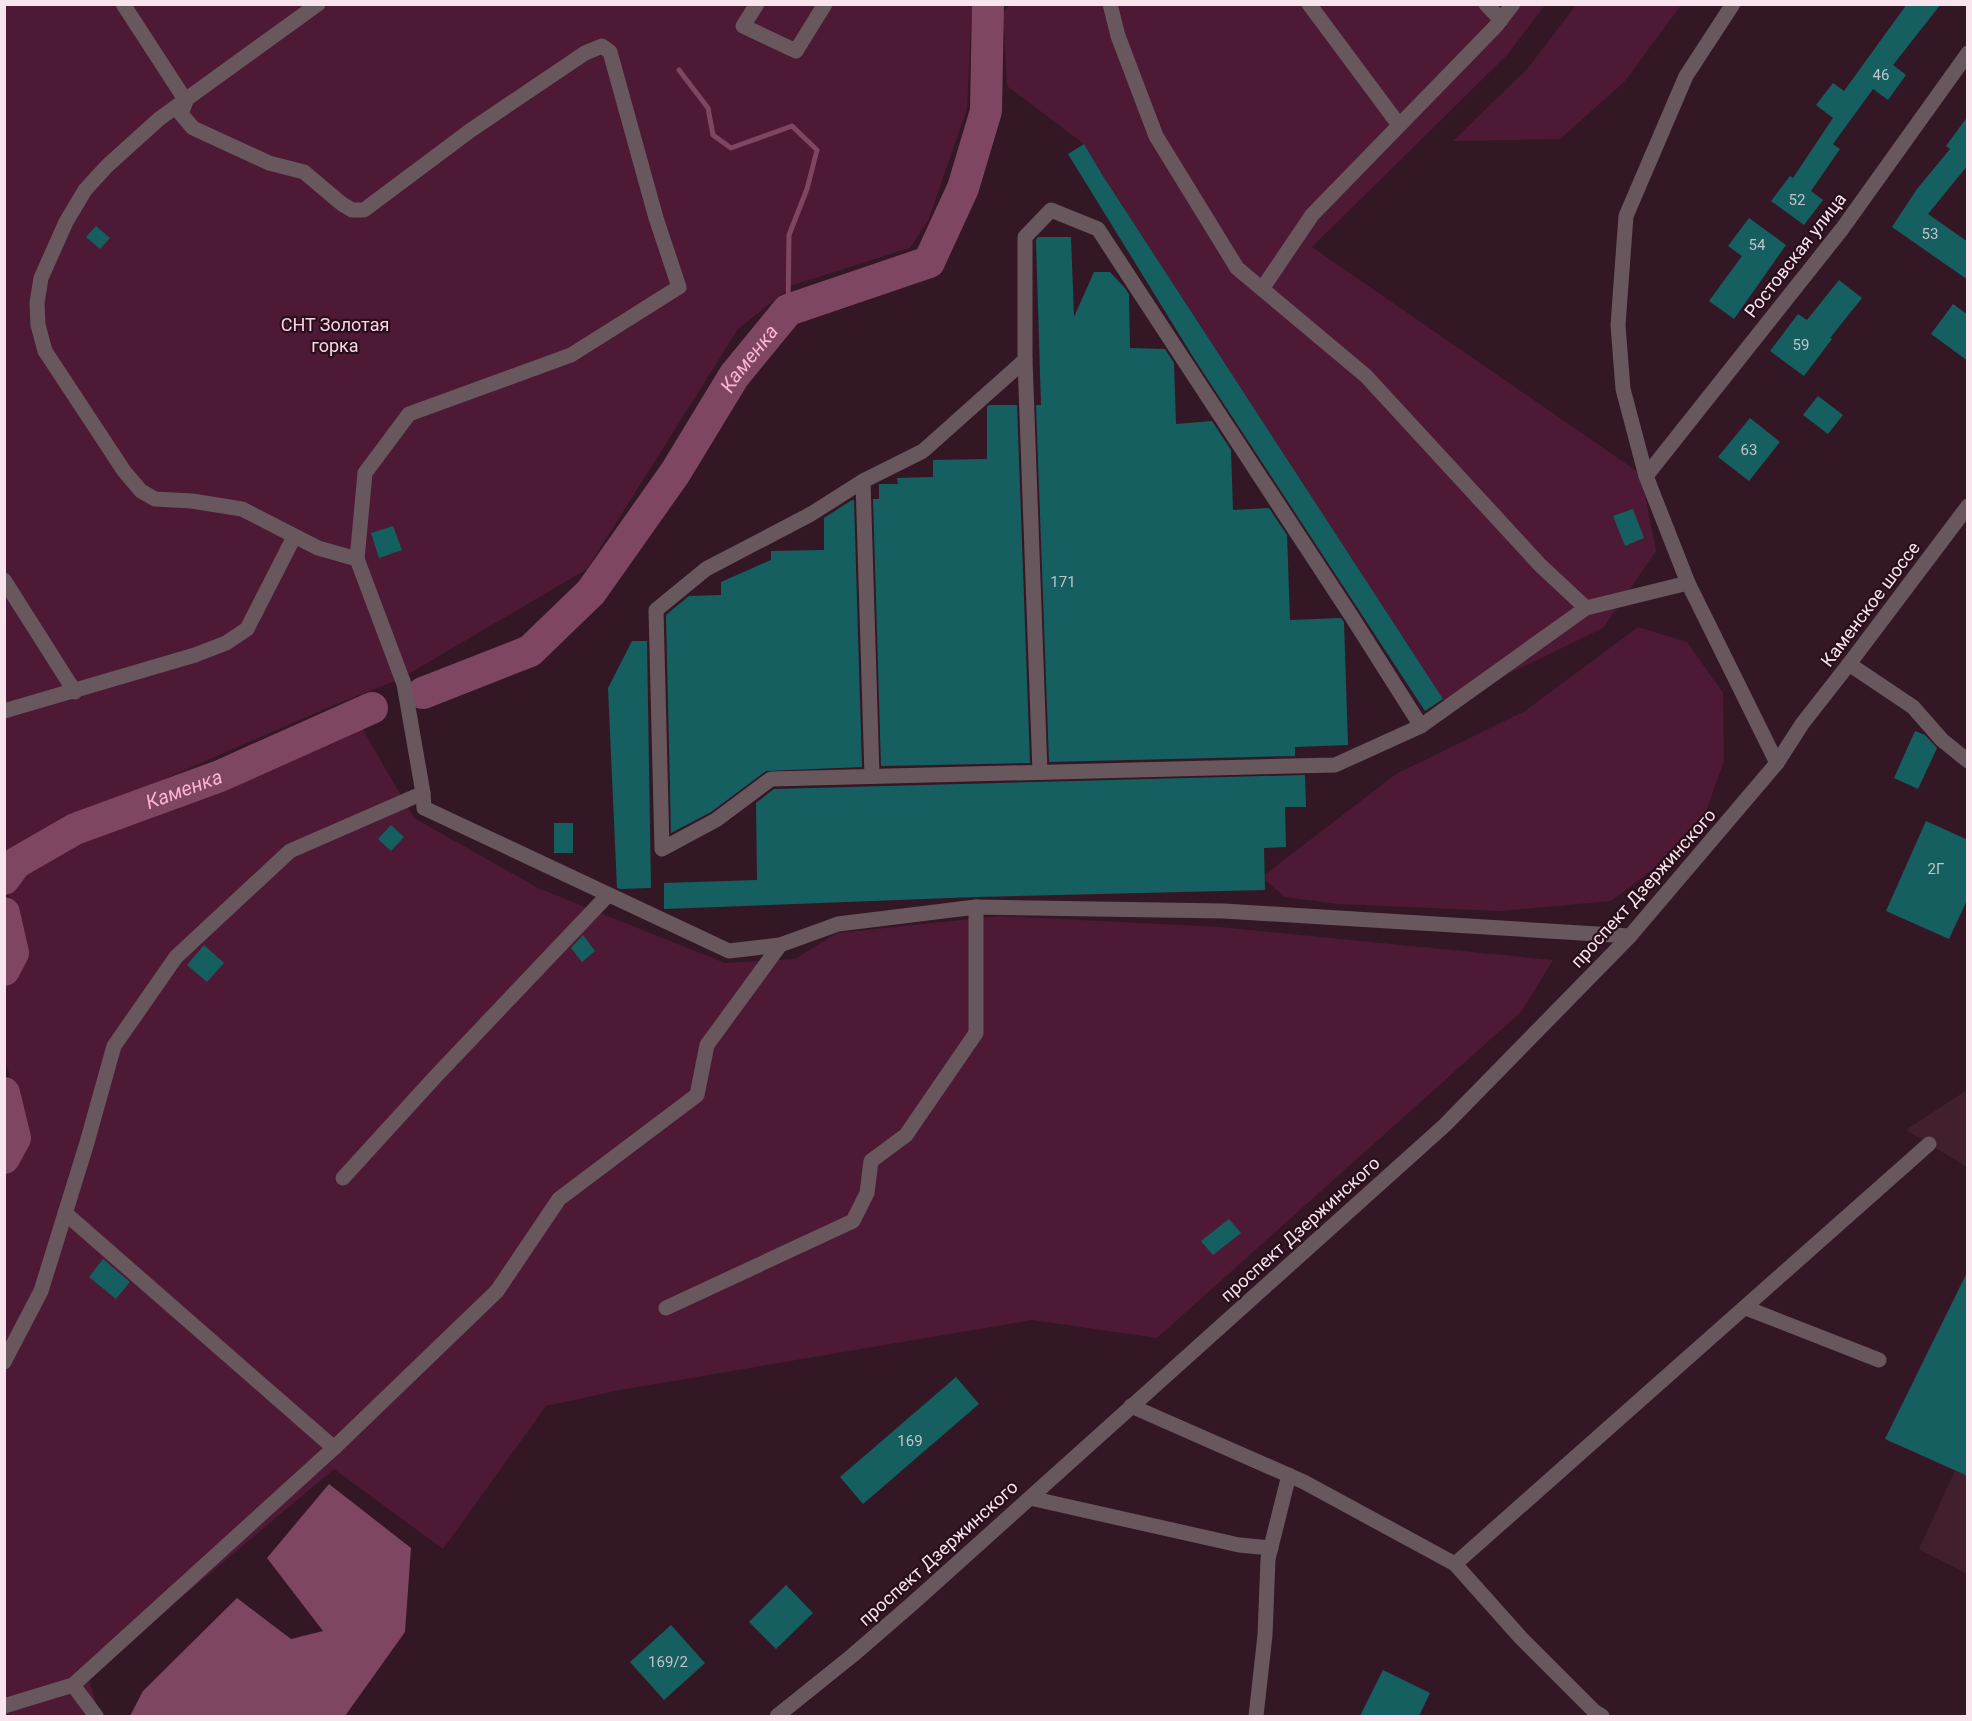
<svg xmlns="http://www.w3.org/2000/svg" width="1972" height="1721" font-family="Roboto,sans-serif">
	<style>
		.built { fill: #411f2f }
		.green { fill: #4e1934 }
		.water { fill: #7f4661 }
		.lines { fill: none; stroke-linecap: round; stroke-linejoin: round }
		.stream { stroke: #7f4661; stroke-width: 5 }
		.river { stroke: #7f4661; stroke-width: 32 }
		.building { fill: #165f61 }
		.minor { stroke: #68585e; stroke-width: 15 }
		.labels { text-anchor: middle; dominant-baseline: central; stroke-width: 4.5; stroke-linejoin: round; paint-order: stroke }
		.number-label { font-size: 15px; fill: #c0c3c9 }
		.street-label { font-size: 18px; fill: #f8e4ec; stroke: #290e1b }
		.park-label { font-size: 18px; fill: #fad4e4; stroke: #290e1b }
		.water-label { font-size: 20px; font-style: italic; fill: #fbb3d2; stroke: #290e1b }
	</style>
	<rect width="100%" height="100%" fill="#341725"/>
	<g class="built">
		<path d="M1967,1090V1167L1906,1130Z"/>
		<path d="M1967,1271V1574L1919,1549L1955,1471L1885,1439Z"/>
	</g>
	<g class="green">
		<path d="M1011,4L1545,5L1507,55L1312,247L1641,474L1656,551L1603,628L1446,704L1103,176L1084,144L1007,86L1003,12Z"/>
		<path d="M5,5H972L967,109L928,221L910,248L793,285L738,329L587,569L400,679L334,705L20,842L5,857Z"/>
		<path d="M1576,5H1681L1625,81L1560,139L1453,141L1528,68Z"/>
		<path d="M1638,627L1687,642L1723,693L1724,761L1697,836L1611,901L1501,911L1338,904L1285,897L1262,877L1396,774L1525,711Z"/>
		<path d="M362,728L414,818L538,888L725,963L795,959L837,933L1000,916L1220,927L1553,960L1521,1012L1157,1338L1032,1320L620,1390L546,1406L443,1549L334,1469L88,1676L100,1716H5L4,1175L22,1141L9,1072L5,1064V984L23,949L7,888L25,866L84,835L222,787Z"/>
	</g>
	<path class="water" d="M329,1484L411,1548L405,1632L345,1716H130L143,1691L237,1598L291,1639L323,1631L267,1558Z"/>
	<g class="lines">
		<path class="stream" d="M679,70L708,108L713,135L731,148L792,126L817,150L807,189L789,235L788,310"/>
		<g class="river">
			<path id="s1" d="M423,693L530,651L591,592L675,473L734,376L788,310L929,262L963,188L986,111L988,4"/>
			<path id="s2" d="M4,879L16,863L75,829L220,776L372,708"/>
			<path d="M4,913L13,953L4,970"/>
			<path d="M4,1093L15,1138L4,1158"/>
		</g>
	</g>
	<g class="building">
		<path d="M1907,4H1941L1893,65L1906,75L1888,100L1873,89L1833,144L1840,149L1811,191L1823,200L1804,225L1771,201L1790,176L1793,178L1833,118L1816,105L1833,83L1844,91Z"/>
		<path d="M1968,116V165L1928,214L1968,242V280L1892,227L1917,189L1950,149L1946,146Z"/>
		<path d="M1084,144L1103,176L1443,699L1425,711L1195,360L1068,154Z"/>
		<path d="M1749,218L1786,245L1734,319L1709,301L1742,256L1728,246Z"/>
		<path d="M96,226L110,238L100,249L86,237Z"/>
		<path d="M1038,237H1071L1074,317L1094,272H1110L1125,288L1129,294L1130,348L1165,349L1174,363L1176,424L1212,421L1231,450L1233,510L1269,508L1287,535L1290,620L1341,618L1344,622L1348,745L1295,747V756L1049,762L1036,405H1041L1036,240Z"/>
		<path d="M1839,280L1862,298L1830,338L1832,339L1804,376L1770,351L1798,314L1807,320Z"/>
		<path d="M1953,304L1968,315V361L1931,334Z"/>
		<path d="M1818,396L1843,415L1828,434L1803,415Z"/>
		<path d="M989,405H1017L1030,763L881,766L873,499H879V484H898L897,478L933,477V460L987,459V407Z"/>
		<path d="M1750,418L1780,442L1749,481L1718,457Z"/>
		<path d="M852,500H854L862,767L766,771L711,812L671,833L666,615L689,596L721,595V582L771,560V551L824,550V518Z"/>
		<path d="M1633,509L1644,538L1625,546L1613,516Z"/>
		<path d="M393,526L402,550L379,558L371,533Z"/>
		<path d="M632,641H647L651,888L620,889L617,888L608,688Z"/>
		<path d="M1915,731L1925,735L1937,748L1918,789L1894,778Z"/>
		<path d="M1305,775L1306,807H1285L1286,847L1264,848L1265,890L976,897L664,909V883L757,880L756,803L774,789Z"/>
		<path d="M1926,821L1968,840V898L1949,939L1886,911Z"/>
		<rect x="554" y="823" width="19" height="30"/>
		<path d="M391,825L404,837L391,851L378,839Z"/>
		<path d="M583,935L595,951L582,962L571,948Z"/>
		<path d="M204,945L224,963L207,982L187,965Z"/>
		<path d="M1229,1219L1241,1233L1213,1255L1201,1241Z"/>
		<path d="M103,1259L130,1282L116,1299L89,1277Z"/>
		<path d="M1968,1271V1476L1885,1439Z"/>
		<path d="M956,1377L979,1404L863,1504L840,1477Z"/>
		<path d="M786,1585L813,1613L776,1649L749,1622Z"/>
		<path d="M671,1625L705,1663L664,1700L630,1662Z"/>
		<path d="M1383,1670L1430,1693L1419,1716H1360Z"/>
	</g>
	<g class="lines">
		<g class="minor">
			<path d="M123,4L186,101L181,114L193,128L269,163L304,172L342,204L352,210H364L471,130L585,53L602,46L610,52L656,218L679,287L571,355L409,414L365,473L357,559L404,684L423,793L424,808L729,951L780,945L838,924L976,907L1224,911L1630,936"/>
			<path d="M318,4L159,119L107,166L85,190L66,222L41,278L37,303L38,325L45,351L124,471L141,491L155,499L192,501L242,509L318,548L357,559"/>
			<path d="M757,4L743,26L796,51L825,4"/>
			<path d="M1110,4L1118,36L1156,136L1237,268L1366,376L1540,565L1586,608L1688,583"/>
			<path d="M1309,4L1399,125"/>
			<path d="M1486,4L1501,20"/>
			<path d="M1733,4L1686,76L1626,216L1618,325L1623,389L1646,476L1688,583L1777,763"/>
			<path d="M1051,210L1098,229L1350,614L1421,726L1335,765L771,779L716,820L662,849L656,610L706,569L811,514L863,481L923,451L1025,360V237Z"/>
			<path d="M1262,289L1312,215L1496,26L1513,4"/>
			<path d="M1025,360L1040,772"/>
			<path d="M1646,476L1842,229L1968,53"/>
			<path d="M863,481L872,776"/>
			<path d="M4,580L75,692"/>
			<path d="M1849,664L1913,707L1942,740L1968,761"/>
			<path d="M4,711L195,655L226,643L247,629L294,537"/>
			<path d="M1421,726L1586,608"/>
			<path d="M343,1178L436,1076L608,895"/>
			<path d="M65,1213L334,1448"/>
			<path d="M666,1308L853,1221L867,1193L871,1161L906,1135L976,1033V907"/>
			<path d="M1746,1308L1879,1360"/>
			<path d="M4,1362L41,1291L86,1146L114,1046L176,957L290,851L423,793"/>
			<path d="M1131,1406L1304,1482L1455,1564L1521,1638L1594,1711L1602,1716"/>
			<path d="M1030,1498L1239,1545L1271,1548"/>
			<path d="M1455,1564L1929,1144"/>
			<path d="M73,1685L96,1716"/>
			<path d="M4,1706L73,1685L334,1448L497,1291L559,1199L697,1095L707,1045L780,945"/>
			<path d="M777,1716L853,1655L913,1603L1445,1125L1630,936L1777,763L1802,724L1849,664L1968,506"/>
			<path d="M1256,1716L1265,1635L1268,1559L1289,1475"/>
		</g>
	</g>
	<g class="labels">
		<g class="number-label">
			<text x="1881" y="75">46</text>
			<text x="1797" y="200">52</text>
			<text x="1930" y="234">53</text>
			<text x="1757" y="245">54</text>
			<text x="1801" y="345">59</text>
			<text x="1749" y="450">63</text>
			<text x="1063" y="582">171</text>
			<text x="1936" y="869">2Г</text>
			<text x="910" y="1441">169</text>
			<text x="668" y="1662">169/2</text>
		</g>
		<g class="street-label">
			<text transform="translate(1795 255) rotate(-52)">Ростовская улица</text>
			<text transform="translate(1870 604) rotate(-53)">Каменское шоссе</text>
			<text transform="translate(1643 888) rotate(-48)">проспект Дзержинского</text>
			<text transform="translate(1300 1229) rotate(-42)">проспект Дзержинского</text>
			<text transform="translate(938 1553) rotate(-42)">проспект Дзержинского</text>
		</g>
		<g class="park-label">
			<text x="335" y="324">СНТ Золотая<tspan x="335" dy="21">горка</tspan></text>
		</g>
		<g class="water-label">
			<text stroke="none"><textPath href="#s1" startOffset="482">Каменка</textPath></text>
			<text stroke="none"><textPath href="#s2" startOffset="204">Каменка</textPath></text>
		</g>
	</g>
	<rect width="1972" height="1721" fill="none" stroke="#f8e4ec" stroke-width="12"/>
</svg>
